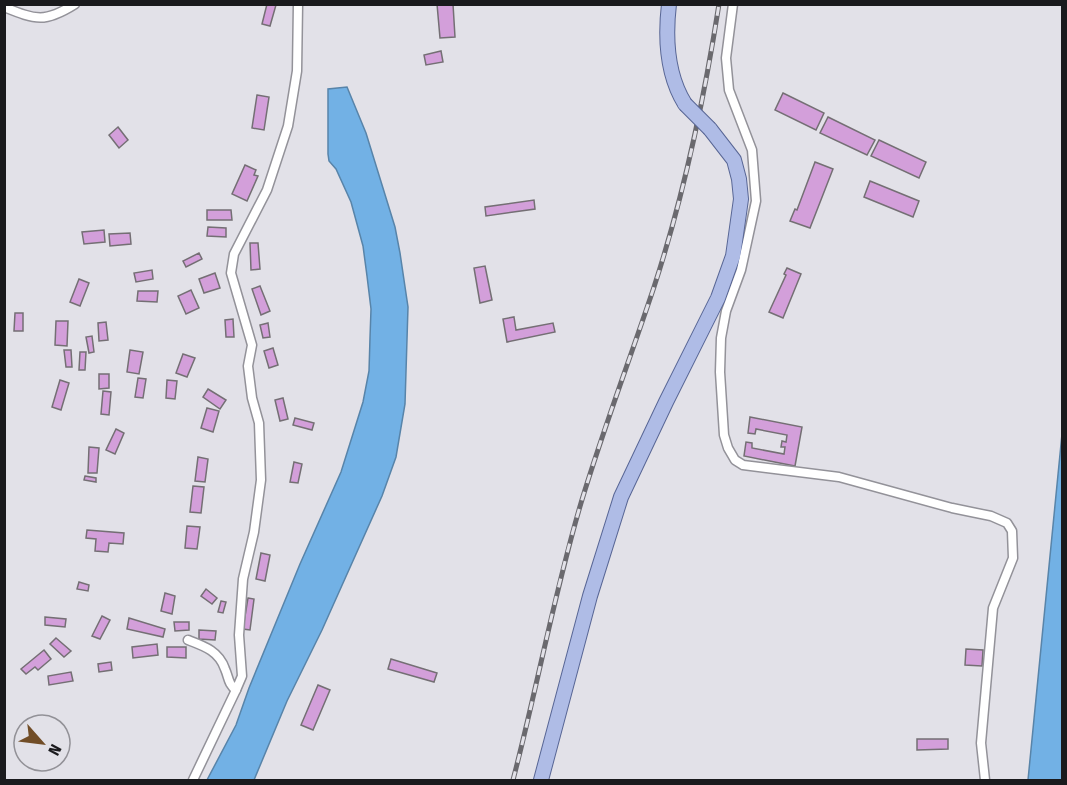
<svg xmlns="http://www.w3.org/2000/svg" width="1067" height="785" font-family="'Fira Sans Condensed',sans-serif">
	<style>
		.water { fill: #72b1e5; stroke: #5884a9; stroke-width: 1.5 }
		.building { fill: #d39fda; stroke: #746f74; stroke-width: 1.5 }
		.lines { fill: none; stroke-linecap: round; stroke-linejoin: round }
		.street-casing { stroke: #939299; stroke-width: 11 }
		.primary-casing { stroke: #586695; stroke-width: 16 }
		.street { stroke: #fff; stroke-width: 8 }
		.primary { stroke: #afbce6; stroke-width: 14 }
		.rail-casing { stroke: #6a696e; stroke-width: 5 }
		.rail { stroke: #e2e1e8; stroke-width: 3; stroke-dasharray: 9; stroke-linecap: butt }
		.primary-bridge-casing { stroke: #586695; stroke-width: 16; stroke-linecap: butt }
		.primary-bridge { stroke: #afbce6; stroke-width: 14 }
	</style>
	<rect width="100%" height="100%" fill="#e2e1e8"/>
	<g class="water">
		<path d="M347,87L366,133L395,227L400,253L408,307L405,404L396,457L382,496L322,630L287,701L254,780H207L236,725L249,688L300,564L341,472L363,402L369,371L370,338L371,309L367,276L363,246L351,202L336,169L329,161L328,154V89Z"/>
		<path d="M1062,434V780H1028Z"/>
	</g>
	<g class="building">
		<path d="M267,4L276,5L270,26L262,24Z"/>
		<path d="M437,4H453L455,37L440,38Z"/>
		<path d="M441,51L443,62L426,65L424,55Z"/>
		<path d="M783,93L824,113L816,130L775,110Z"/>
		<path d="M257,95L269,97L264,130L252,128Z"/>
		<path d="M828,117L875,140L867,155L820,133Z"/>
		<path d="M118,127L128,140L119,148L109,135Z"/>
		<path d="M879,140L926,162L919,178L871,156Z"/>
		<path d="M815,162L833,169L810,228L790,221L795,209L797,210Z"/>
		<path d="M245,165L256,170L254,175L258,176L247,201L232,194Z"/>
		<path d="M870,181L919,201L913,217L864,197Z"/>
		<path d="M534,200L535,209L486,216L485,207Z"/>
		<path d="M207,210H231L232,220H207Z"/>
		<path d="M208,227L226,228V237L207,236Z"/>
		<path d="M104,230L105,242L84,244L82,232Z"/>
		<path d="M130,233L131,244L110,246L109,234Z"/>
		<path d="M250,243H258L260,269L251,270Z"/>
		<path d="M199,253L202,259L186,267L183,261Z"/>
		<path d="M485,266L492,300L480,303L474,268Z"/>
		<path d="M787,268L801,274L783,318L769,312L786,275L784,274Z"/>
		<path d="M152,270L153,279L136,282L134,273Z"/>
		<path d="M215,273L220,288L204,293L199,279Z"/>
		<path d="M79,279L89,283L80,306L70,302Z"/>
		<path d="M260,286L270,311L261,315L252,289Z"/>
		<path d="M191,290L199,308L186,314L178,296Z"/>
		<path d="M138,291H158L157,302L137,301Z"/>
		<path d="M15,313H23V331H14Z"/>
		<path d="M514,317L516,330L553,323L555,332L507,342L503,319Z"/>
		<path d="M233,319L234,337H226L225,320Z"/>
		<path d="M56,321H68L67,346L55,345Z"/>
		<path d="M106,322L108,340L99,341L98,323Z"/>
		<path d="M268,323L270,337L263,338L260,325Z"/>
		<path d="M92,336L94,352L89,353L86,337Z"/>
		<path d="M273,348L278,365L269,368L264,351Z"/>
		<path d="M64,350H71L72,367H66Z"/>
		<path d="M130,350L143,352L139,374L127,372Z"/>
		<path d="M80,352H86L85,370H79Z"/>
		<path d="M183,354L195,358L187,377L176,373Z"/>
		<path d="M99,374H109V388L99,389Z"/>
		<path d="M138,378L146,379L143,398L135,397Z"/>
		<path d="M60,380L69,383L61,410L52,407Z"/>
		<path d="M167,380L177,381L175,399L166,398Z"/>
		<path d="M208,389L226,400L220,409L203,397Z"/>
		<path d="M103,391L111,392L109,415L101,414Z"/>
		<path d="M283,398L288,419L280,421L275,400Z"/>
		<path d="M207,408L219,411L213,432L201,428Z"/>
		<path d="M750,417L802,427L795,466L744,456L746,442L752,443V448L784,454L785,447H781L782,441L786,442L787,435L756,429L755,434L748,433Z"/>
		<path d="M295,418L314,423L312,430L293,425Z"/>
		<path d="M116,429L124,433L115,454L106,450Z"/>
		<path d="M89,447L99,448L97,473H88Z"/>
		<path d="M198,457L208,459L205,482L195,481Z"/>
		<path d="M294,462L302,464L298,483L290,482Z"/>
		<path d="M85,476L96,478V482L84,480Z"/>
		<path d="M193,486L204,487L201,513L190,512Z"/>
		<path d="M187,526L200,527L197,549L185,548Z"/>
		<path d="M87,530L124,533L123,544L109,543L108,552L95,551L96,539L86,538Z"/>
		<path d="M261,553L270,555L265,581L256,579Z"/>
		<path d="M79,582L89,585L88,591L77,589Z"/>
		<path d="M206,589L217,598L212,604L201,596Z"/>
		<path d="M165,593L175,596L172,614L161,611Z"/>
		<path d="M248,598L254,599L250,630L243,629Z"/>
		<path d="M221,601L226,602L223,613L218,612Z"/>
		<path d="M102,616L110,620L100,639L92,636Z"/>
		<path d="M45,617L66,619L65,627L45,625Z"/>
		<path d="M129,618L165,629L163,637L127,629Z"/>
		<path d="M174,622H189V630L175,631Z"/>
		<path d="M199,630L216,631L215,640L199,639Z"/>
		<path d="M56,638L71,651L64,657L50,644Z"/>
		<path d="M157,644L158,655L133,658L132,647Z"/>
		<path d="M167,647H186V658L167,657Z"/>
		<path d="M966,649L983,650L982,666L965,665Z"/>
		<path d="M44,650L51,659L38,670L35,667L26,674L21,669Z"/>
		<path d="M391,659L437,673L434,682L388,669Z"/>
		<path d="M111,662L112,670L99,672L98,664Z"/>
		<path d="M71,672L73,681L49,685L48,676Z"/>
		<path d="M318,685L330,690L313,730L301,725Z"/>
		<path d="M917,739H948V749L917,750Z"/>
	</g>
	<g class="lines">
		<defs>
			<g id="street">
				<path d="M733,4L726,58L729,90L752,150L756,201L741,270L726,311L721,338L720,372L724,435L728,448L735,460L743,465L839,477L952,508L991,516L1007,523L1012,531L1013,558L993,608L981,743L985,780"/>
				<path d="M4,7C36,20 45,23 75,4"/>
				<path d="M188,640C204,646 219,651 225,669C229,678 228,684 236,690L242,676L239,635L243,579L254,532L261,480L259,423L252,398L248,366L252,345L231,273L234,254L267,190L288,126L297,71L298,4"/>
				<path d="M193,780L236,690"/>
			</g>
			<g id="primary">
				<path d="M669,4C665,38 667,75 685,104"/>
				<path d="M541,780L590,596L621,497L666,402L718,298L733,256L741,199L739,179L734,160L710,129"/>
			</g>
		</defs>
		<use href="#street" class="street-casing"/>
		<use href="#primary" class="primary-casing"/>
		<use href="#street" class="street"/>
		<use href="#primary" class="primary"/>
		<defs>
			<path id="rail" d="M513,780C537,688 554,594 581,503C603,430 630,359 654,287C684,195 704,100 719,4"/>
		</defs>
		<use href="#rail" class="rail-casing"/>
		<use href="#rail" class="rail"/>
		<defs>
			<path id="primary-bridge" d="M685,104L710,129"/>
		</defs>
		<use href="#primary-bridge" class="primary-bridge-casing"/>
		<use href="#primary-bridge" class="primary-bridge"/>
	</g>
	<rect width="1067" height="785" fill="none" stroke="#1a1a1d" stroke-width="12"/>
	<g transform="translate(42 743) rotate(118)"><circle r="28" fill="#e2e1e8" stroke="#929197" stroke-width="1.5"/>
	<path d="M0-4.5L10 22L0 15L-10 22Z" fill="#714d27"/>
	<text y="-9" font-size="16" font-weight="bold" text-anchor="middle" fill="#1a1a1d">N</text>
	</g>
</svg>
